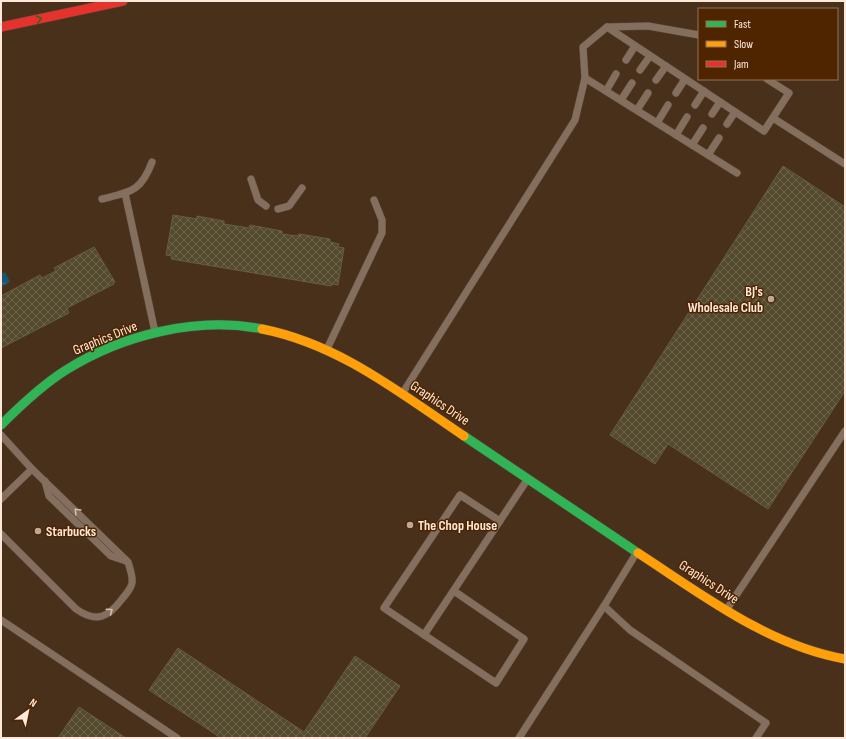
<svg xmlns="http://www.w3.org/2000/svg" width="846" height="739" font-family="'Sofia Sans Condensed',sans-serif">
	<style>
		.water { fill: url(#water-ripples) }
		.building { fill: url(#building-cross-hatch); stroke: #665d45 }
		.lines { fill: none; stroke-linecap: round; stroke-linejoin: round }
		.lane-casing { stroke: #59483a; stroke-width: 8 }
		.fast-casing { stroke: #59483a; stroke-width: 10 }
		.slow-casing { stroke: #59483a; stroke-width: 10 }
		.jam-casing { stroke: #59483a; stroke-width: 10 }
		.lane { stroke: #846e5d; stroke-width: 7 }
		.fast { stroke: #30b455; stroke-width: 9 }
		.slow { stroke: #ff9f0a; stroke-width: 9 }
		.jam { stroke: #e5322d; stroke-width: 9 }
		.oneway { stroke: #435e22 }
		.oneway2 { stroke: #d3bdae }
		.poi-dot { fill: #bea897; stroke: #4f2500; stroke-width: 1.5 }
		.labels { text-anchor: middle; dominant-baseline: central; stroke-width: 3; stroke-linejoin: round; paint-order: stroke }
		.poi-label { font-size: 14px; font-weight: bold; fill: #fde8da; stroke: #4f2500; text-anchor: start }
		.street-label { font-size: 14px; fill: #fde8da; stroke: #4f2500 }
	</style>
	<defs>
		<pattern id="water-ripples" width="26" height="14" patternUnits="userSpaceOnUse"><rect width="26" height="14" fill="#1a5573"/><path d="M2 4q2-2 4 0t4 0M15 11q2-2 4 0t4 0" fill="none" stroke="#3c6d86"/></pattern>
		<pattern id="building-cross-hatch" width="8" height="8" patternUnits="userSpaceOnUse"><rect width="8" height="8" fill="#544a2e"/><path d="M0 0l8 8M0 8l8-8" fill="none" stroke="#6e644c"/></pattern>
	</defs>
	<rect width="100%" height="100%" fill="#48301b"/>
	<path class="water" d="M5,272L10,282L1,287V274Z"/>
	<g class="building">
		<path d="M783,166L845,207V391L768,509L668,444L655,464L610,435Z"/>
		<path d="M173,215L197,219V216L224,221V224L249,228L250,225L282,231V234L298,236L299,234L330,239V242L339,244L338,247L344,248L338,285L332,284L331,286L171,259L172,256L166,255Z"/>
		<path d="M94,247L115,282H113L114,284L67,308L69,313L1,348V296L40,275L42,278L56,271L54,268Z"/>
		<path d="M178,648L304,732L355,656L400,686L365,738H221L149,690Z"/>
		<path d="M79,707L126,738H58Z"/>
	</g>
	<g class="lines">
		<defs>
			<g id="lane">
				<path d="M607,27L764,131L789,93L767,79"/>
				<path d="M626,60L635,46"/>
				<path d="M640,70L650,56"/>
				<path d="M585,78L737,173"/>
				<path d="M656,80L666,66"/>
				<path d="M606,91L616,74"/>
				<path d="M676,93L685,79"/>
				<path d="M621,100L632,83"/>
				<path d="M695,105L704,91"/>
				<path d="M637,110L648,93"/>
				<path d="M712,114L720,102"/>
				<path d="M773,118L845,164"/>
				<path d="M657,123L668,105"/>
				<path d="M727,124L735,112"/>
				<path d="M676,135L687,117"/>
				<path d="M692,145L703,128"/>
				<path d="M708,155L719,138"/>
				<path d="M251,179L258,200L266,206"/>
				<path d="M125,193L155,332"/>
				<path d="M102,199C130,192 141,192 152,162"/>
				<path d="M278,209L289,206L302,188"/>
				<path d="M327,349L382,233V220L374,200"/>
				<path d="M402,394L575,120L585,78L583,47L607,27L648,26L699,35"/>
				<path d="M1,435L32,469L1,499"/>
				<path d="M45,481L49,496L111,556L126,561"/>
				<path d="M1,534L76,609C96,623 108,618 122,599C126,594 131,589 132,583C133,576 130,569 128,562L32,469"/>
				<path d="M637,552L604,606L630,630L766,723L756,738"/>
				<path d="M454,591L524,639L496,683L384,608L460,495L500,521"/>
				<path d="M727,609L845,431"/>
				<path d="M1,620L177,738"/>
				<path d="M424,635L527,480"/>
				<path d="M519,738L604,606"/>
			</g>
			<g id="fast">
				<path d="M1,425C21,405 42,385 66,370C122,335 197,316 262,329"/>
				<path d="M464,436L638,553"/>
			</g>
			<g id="slow">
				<path d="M262,329C339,344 400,393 464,436"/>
				<path d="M638,553C703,595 767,645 845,659"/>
			</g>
			<path id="jam" d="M1,27L123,1"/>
		</defs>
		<use href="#lane" class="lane-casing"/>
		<use href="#fast" class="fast-casing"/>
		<use href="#slow" class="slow-casing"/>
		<use href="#jam" class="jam-casing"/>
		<use href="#lane" class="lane"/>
		<use href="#fast" class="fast"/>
		<use href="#slow" class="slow"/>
		<use href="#jam" class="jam"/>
	</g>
	<defs><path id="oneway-chevron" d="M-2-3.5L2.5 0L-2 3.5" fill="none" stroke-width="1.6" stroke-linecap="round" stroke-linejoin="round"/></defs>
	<use class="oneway" href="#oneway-chevron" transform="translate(39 19) rotate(-12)"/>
	<g class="oneway2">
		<use href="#oneway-chevron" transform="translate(77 511) rotate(-135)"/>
		<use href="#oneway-chevron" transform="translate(110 611) rotate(-37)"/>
	</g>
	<g class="poi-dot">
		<circle cx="771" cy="299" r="4"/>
		<circle cx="410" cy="525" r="4"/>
		<circle cx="38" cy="531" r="4"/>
	</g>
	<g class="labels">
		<g class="poi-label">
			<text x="763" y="291" text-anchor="end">BJ's<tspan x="763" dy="16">Wholesale Club</tspan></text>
			<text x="418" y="525">The Chop House</text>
			<text x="46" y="531">Starbucks</text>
		</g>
		<g class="street-label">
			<text transform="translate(105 338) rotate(-22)">Graphics Drive</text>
			<text transform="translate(440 403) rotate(34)">Graphics Drive</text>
			<text transform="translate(709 582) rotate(33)">Graphics Drive</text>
		</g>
	</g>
	<rect width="846" height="739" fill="none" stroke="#fde8da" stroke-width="4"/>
	<rect x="698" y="8" width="140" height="72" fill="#4f2500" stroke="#957357"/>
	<rect x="706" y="21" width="20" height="6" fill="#30b455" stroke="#957357"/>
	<text x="734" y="28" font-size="12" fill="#fde8da">Fast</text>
	<rect x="706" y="41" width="20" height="6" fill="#ff9f0a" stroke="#957357"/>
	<text x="734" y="48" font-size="12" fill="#fde8da">Slow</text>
	<rect x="706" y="61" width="20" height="6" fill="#e5322d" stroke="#957357"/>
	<text x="734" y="68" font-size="12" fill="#fde8da">Jam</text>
	<g transform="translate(28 711) rotate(33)" stroke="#4f2500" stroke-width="3" paint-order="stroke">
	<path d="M0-3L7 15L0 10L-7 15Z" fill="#fde8da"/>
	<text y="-6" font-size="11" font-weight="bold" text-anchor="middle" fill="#fde8da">N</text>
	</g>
</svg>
